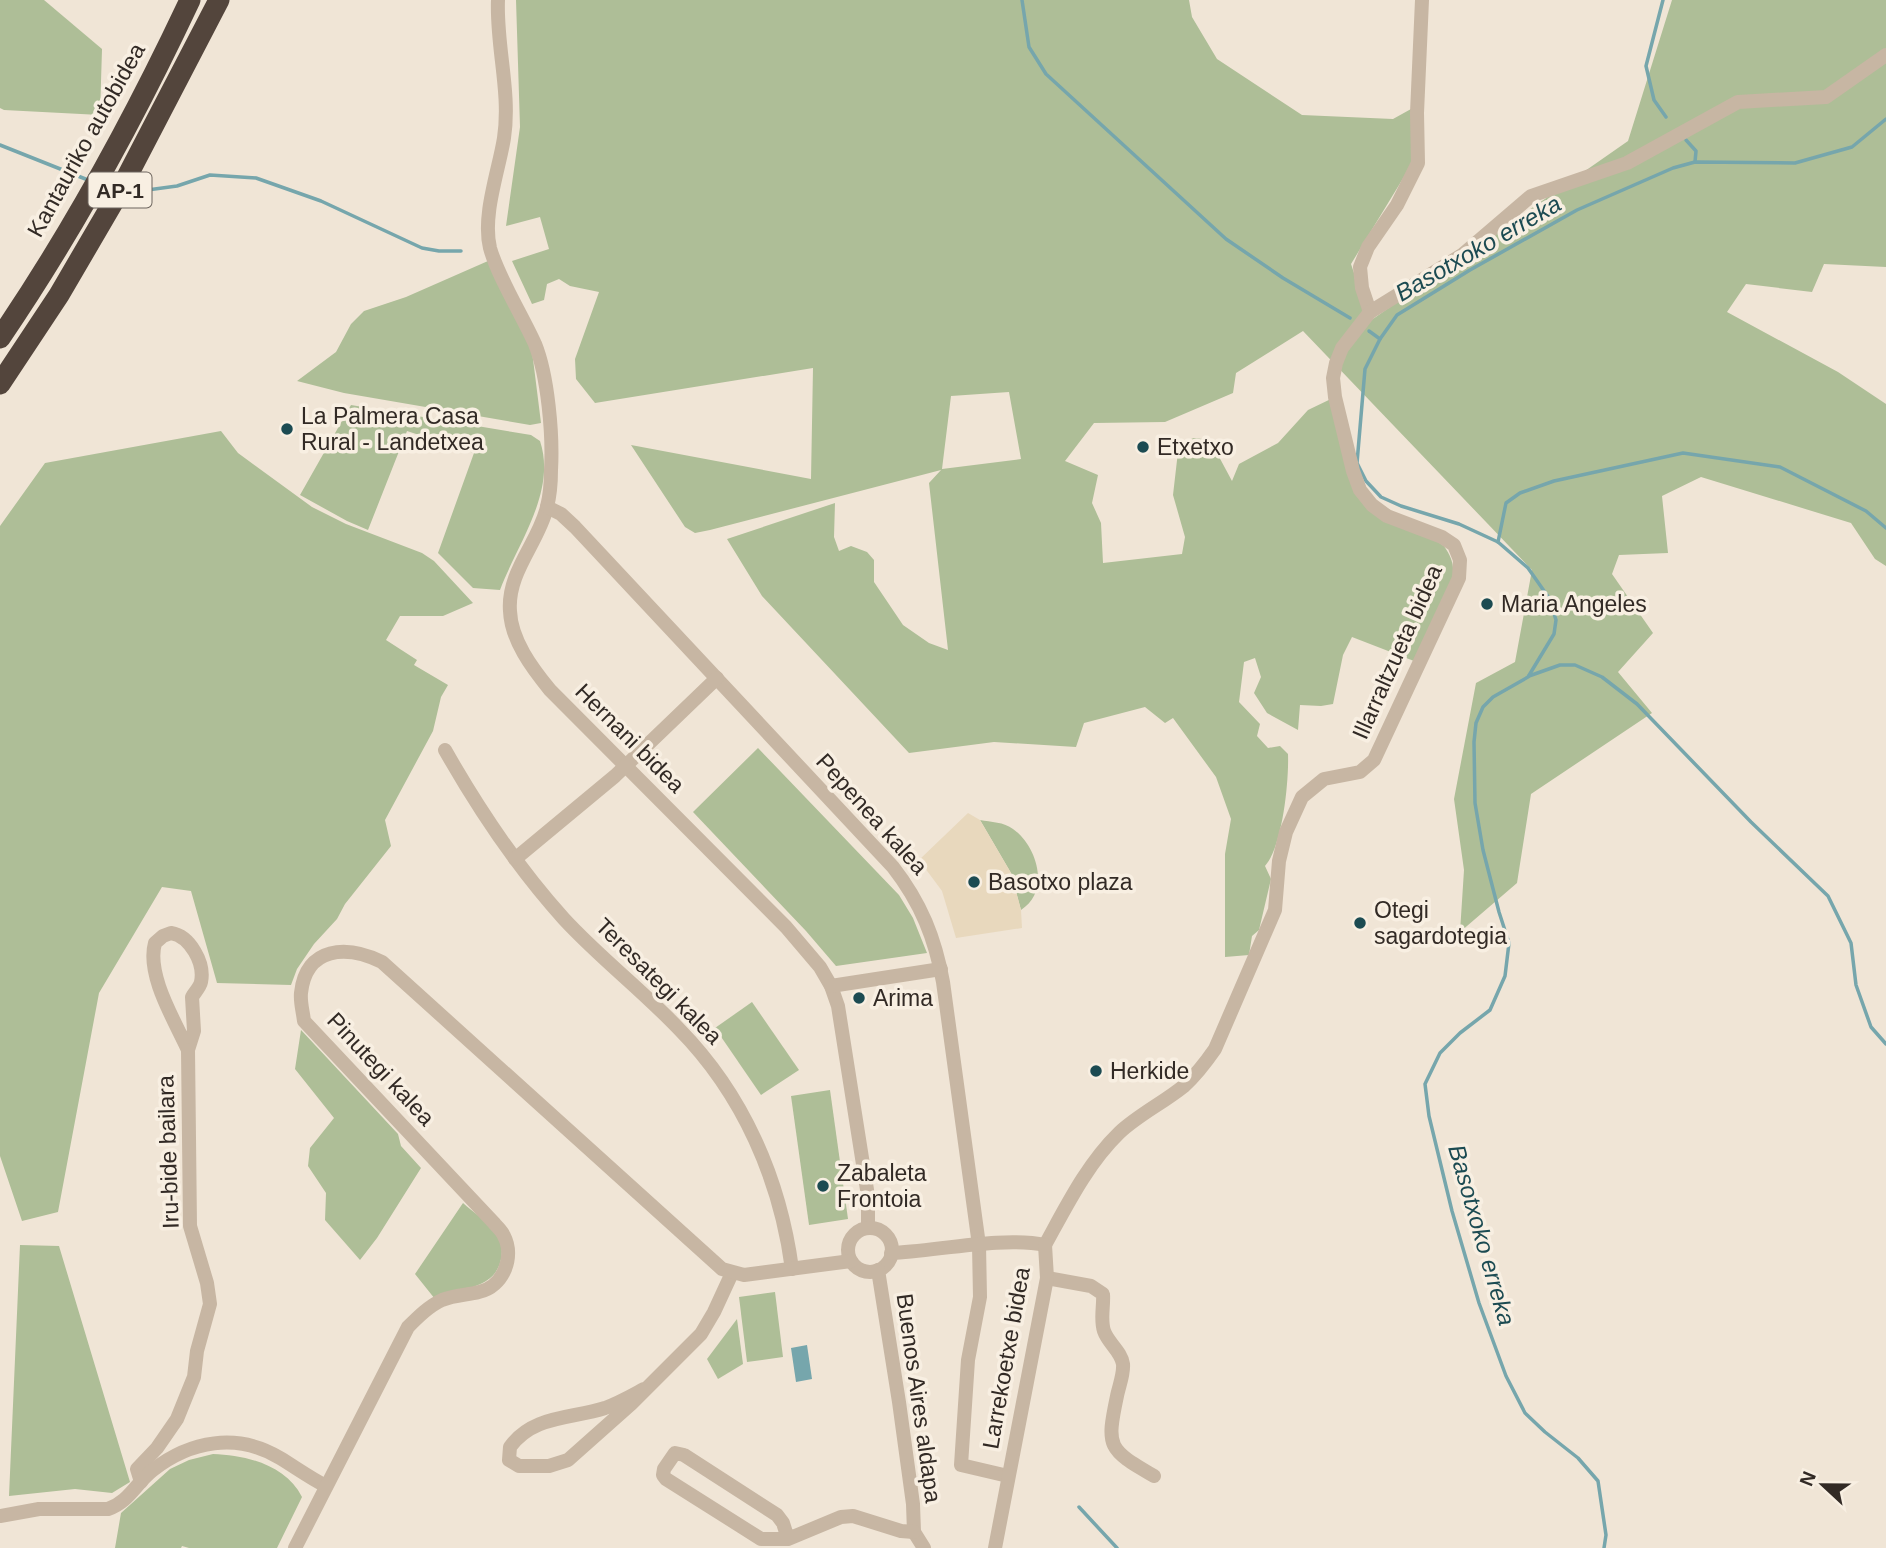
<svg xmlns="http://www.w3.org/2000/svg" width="1886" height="1548" font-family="Arial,sans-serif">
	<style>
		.green { fill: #aebe97; fill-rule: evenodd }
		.plaza { fill: #e8d8bd }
		.water { fill: #76a6ac }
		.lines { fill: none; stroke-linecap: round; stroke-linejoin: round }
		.stream { stroke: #76a6ac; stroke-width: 3.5 }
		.minor { stroke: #c7b6a3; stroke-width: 14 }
		.motorway { stroke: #53453c; stroke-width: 21 }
		.poi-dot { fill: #1c4b52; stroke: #f8efe2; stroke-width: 2.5 }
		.labels { text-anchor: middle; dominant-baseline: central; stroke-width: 7; stroke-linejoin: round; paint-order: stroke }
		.shield { fill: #f8efe2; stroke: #6d655e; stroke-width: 2 }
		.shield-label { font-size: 21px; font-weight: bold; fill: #322a25 }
		.street-label { font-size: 23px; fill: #322a25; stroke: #f8efe2 }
		.poi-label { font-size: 23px; fill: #322a25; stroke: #f8efe2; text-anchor: start }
		.water-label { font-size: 24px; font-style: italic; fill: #1c4b52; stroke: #f8efe2 }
	</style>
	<rect width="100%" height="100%" fill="#f0e5d6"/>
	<g class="green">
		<path d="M0,0H44L102,49L100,115L4,110L0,108Z"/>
		<path d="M516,0H1189L1192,17L1217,59L1302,115L1393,119L1411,109L1413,162L1351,264L1370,321L1628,141L1672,0H1886V267L1824,264L1812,292L1746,284L1727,312L1838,372L1886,404V566L1875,559L1851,523L1701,477L1662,496L1668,553L1619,555L1612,574L1653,633L1618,672L1652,713L1531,794L1517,883L1460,932L1464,870L1454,799L1476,683L1515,662L1532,570L1303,331L1236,373L1233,393L1165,422L1094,423L1065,461L1098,475L1092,503L1101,523L1103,563L1182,554L1185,537L1173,495L1179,443L1194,438L1210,440L1232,481L1239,464L1278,443L1308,410L1335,397L1360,490L1444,546C1452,558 1455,566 1452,580L1414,661L1352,637L1343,655L1333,704L1321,706L1300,705L1298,730L1267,713L1254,693L1261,677L1255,658L1244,662L1239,702L1260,724L1257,736L1268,748L1280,746L1288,754C1289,780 1283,846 1265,866L1271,879L1259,930L1252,936L1249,955L1225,957V854L1231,819L1216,777L1173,718L1165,723L1145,707L1084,723L1076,747L994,742L909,753L762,596L727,539L835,503L834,537L839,551L851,546L867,552L874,560V582L903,625L929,643L948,650L929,483L941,470L710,530L695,533L685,527L631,445L811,479L813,368L595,403L576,379L575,359L599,292L570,286L559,279L547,284L544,300L532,304L512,261L549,249L540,217L506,226L520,127ZM1009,392L1021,459L942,469L951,396Z"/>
		<path d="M488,261L532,351L541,423L530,425L344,393L297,381L336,352L351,324L364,311L406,297Z"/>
		<path d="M351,405L531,435L540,441C557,492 517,544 500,590L473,588L438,553L474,453L407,431L368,530L347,521L300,495Z"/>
		<path d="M221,431L238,453L312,507L346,524L422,553L434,561L473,603L443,616H400L386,640L417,660L414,665L448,685L441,697L433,731L385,820L391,846L345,904L337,919L314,944L297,969L291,985L217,983L191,891L162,887L99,993L58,1212L22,1221L0,1156V526L45,463Z"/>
		<path d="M758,748L899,895L913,918L927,953L836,966L806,931L693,812Z"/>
		<path d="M980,820C991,822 1004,822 1013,829C1037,846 1051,891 1021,910L1011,873Z"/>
		<path d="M752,1002L799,1070L761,1095L715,1028Z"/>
		<path d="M301,1030L398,1134L401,1146L421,1168L377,1238L360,1260L325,1220L326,1193L308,1166L310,1148L334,1118L295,1069Z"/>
		<path d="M830,1090L848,1219L809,1225L791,1096Z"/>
		<path d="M463,1203C473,1212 488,1222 496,1233C507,1248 502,1272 486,1281C476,1288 448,1294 435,1299L415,1274Z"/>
		<path d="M20,1245L59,1246L130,1482L112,1493L75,1489L9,1496Z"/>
		<path d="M775,1292L783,1357L747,1362L739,1297Z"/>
		<path d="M737,1319L743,1364L718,1379L707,1359Z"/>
		<path d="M213,1454C246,1455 286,1465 302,1497L277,1548H189L182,1546L181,1548H115L121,1513L170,1469L189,1460Z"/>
	</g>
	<path class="plaza" d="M968,813L980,820L1011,873L1021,910L1022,928L956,938L942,891L919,860Z"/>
	<path class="water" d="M807,1345L812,1379L796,1382L791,1348Z"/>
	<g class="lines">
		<g class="stream">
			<path d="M1022,0L1029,47L1046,74L1226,239L1283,278L1350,318"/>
			<path d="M1663,0L1646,66L1654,100L1666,117"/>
			<path d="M1686,140L1696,151L1695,162"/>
			<path d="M0,145L88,180"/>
			<path d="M130,190L140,191L177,186L210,175L256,178L321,201L422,248L439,251H461"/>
			<path d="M1369,331L1380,339"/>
			<path d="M1498,542L1506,503L1520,493L1554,481L1683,453L1780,467L1866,511L1886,528"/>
			<path d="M1529,676L1560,665H1575L1602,677L1637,704L1751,822L1828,896L1851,943L1856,985L1871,1027L1886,1044"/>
			<path d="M1079,1507L1117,1548"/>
			<path d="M1604,1548L1606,1535L1598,1481L1578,1458L1545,1432L1525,1413L1506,1376L1479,1303L1452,1211L1429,1116L1425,1084L1440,1053L1460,1033L1490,1010L1505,976L1509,943L1499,912L1483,850L1475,803L1474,742L1476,723L1483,707L1493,697L1528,677L1554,634L1556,620L1549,598L1528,568L1498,542L1459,524L1401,506L1381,497L1366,481L1357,463L1365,369L1380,339L1397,315L1470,270L1577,210L1673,168L1695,162L1795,163L1852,147L1886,119"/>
		</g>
		<g class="minor">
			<path d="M498,0C496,46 511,92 504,138C499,170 482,215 490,248C498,277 522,315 535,344C548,376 553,435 551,470C551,482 550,495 547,507C539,542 507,572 510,611C511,640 532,668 550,690L786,927L820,967L831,986L838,1006L868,1196V1228"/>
			<path d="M1370,312L1362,288L1360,267L1368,247L1397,205L1418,163L1417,113L1422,0"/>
			<path d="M547,507L561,514L575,527L893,867C921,903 935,938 943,982L979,1245L980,1297L968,1360L961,1465L1008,1476"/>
			<path d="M445,750C479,810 518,868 564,919C600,958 642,990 679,1029C743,1094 780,1179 792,1269"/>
			<path d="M515,859L615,776L717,678"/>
			<path d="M171,933C190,936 205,963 201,982C200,987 195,992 192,997L194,1031L188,1050C175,1021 146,975 155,943L163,936Z"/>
			<path d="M831,986L941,969"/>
			<circle cx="870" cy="1250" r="22"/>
			<path d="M1045,1245C1066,1207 1087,1164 1119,1133C1138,1115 1163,1103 1184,1086C1196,1075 1206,1062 1215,1049L1275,910L1279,861L1286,832L1302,797L1324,779L1360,772L1374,760L1459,578L1460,560L1454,545L1442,537L1387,516L1372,505L1360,490L1353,471L1335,397L1333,378L1336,363L1342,348L1370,312L1462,255L1531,196L1627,163L1738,102L1826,97L1886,55"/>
			<path d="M891,1253C936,1251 1004,1236 1045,1245"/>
			<path d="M878,1270L899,1402L913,1504L914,1532L924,1548"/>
			<path d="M1047,1278L1091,1286L1103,1294C1104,1306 1100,1319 1104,1331C1108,1343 1121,1351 1123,1364C1124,1374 1119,1386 1117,1396C1106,1448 1108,1449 1154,1476"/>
			<path d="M644,1389C631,1396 619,1403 605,1408C571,1419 533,1415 510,1447L509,1460L519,1466H549L568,1460L631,1404L701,1334L714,1312L732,1273"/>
			<path d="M141,1482L137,1469L157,1448L177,1419L194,1377L197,1351L210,1304L207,1283L190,1226L188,1050"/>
			<path d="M0,1516L39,1509H108C129,1502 136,1483 153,1470C190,1441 237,1432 280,1458C295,1467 310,1478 326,1486"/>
			<path d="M788,1539L783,1523L777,1515L684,1455L675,1453L664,1469L663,1475L666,1479L761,1539H788L841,1517L853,1516L901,1531L914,1532"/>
			<path d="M295,1548L408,1327C418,1317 429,1306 442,1300C454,1295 467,1295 479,1292C503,1287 515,1257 504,1236C502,1231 497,1227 494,1223L304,1021C303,1012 300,1002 301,993C306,946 347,945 382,962L722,1269L744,1275L851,1261"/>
			<path d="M995,1548L1047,1278L1045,1245"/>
		</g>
		<g class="motorway">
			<path d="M0,338C73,231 135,117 190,0"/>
			<path d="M0,384L59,295L118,194L219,0"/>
		</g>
	</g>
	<g class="poi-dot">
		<circle cx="287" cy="429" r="7"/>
		<circle cx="1143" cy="447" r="7"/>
		<circle cx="1487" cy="604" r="7"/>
		<circle cx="974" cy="882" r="7"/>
		<circle cx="1360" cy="923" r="7"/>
		<circle cx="859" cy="998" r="7"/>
		<circle cx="1096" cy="1071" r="7"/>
		<circle cx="823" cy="1186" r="7"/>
	</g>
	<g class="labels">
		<rect class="shield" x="88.5" y="172.5" width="63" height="35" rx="5"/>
		<g class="shield-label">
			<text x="120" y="190">AP-1</text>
		</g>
		<g class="street-label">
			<text transform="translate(86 140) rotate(-61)">Kantauriko autobidea</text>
			<text transform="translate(1397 652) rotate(-66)">Illarraltzueta bidea</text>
			<text transform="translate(630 738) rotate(45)">Hernani bidea</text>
			<text transform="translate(872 814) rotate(48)">Pepenea kalea</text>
			<text transform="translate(659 981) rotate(45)">Teresategi kalea</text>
			<text transform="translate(381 1069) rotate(47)">Pinutegi kalea</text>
			<text transform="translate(168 1152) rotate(-92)">Iru-bide bailara</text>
			<text transform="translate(1006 1358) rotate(-80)">Larrekoetxe bidea</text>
			<text transform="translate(919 1398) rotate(82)">Buenos Aires aldapa</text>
		</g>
		<g class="poi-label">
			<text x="301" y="416">La Palmera Casa<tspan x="301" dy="26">Rural - Landetxea</tspan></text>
			<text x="1157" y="447">Etxetxo</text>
			<text x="1501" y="604">Maria Angeles</text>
			<text x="988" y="882">Basotxo plaza</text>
			<text x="1374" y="910">Otegi<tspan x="1374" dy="26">sagardotegia</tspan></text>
			<text x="873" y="998">Arima</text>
			<text x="1110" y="1071">Herkide</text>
			<text x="837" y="1173">Zabaleta<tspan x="837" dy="26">Frontoia</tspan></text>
		</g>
		<g class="water-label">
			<text transform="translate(1478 248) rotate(-30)">Basotxoko erreka</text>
			<text transform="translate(1482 1235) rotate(74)">Basotxoko erreka</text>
		</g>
	</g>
	<g transform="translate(1823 1485) rotate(292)" stroke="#f8efe2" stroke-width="5" paint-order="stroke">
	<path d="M0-5L12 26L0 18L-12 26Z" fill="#322a25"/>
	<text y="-10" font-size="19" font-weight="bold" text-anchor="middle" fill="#322a25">N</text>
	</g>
</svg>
